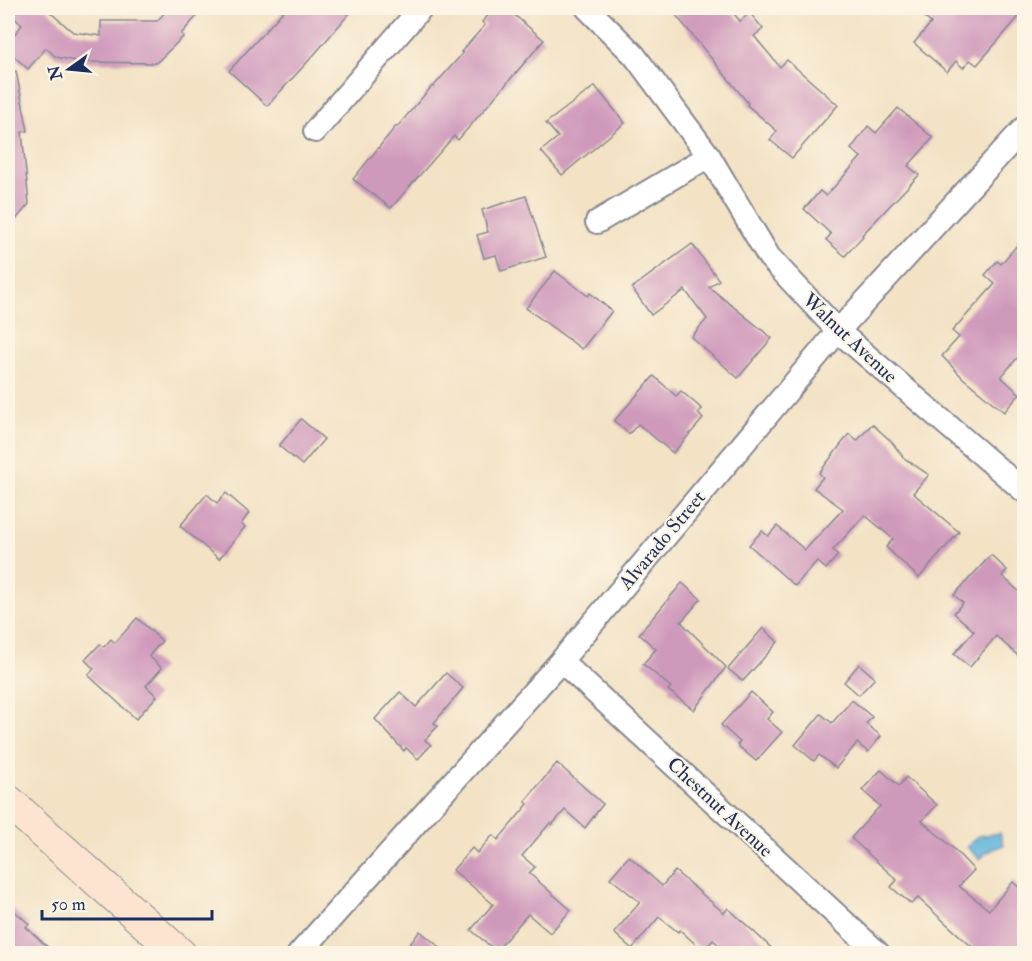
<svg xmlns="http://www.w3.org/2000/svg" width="1032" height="961" font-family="'IM FELL Double Pica',serif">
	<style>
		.water { fill: #5eb3db; stroke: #3c719c; stroke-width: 1.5 }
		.building { fill: #cf99bb }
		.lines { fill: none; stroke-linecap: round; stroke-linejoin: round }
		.street-casing { stroke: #878891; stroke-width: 26 }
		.secondary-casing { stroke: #878891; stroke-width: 34 }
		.street { stroke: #fff; stroke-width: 22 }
		.secondary { stroke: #fde4d0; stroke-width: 32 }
		.labels { text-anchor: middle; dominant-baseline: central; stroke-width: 4.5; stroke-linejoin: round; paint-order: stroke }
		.street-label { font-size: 20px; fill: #1b2f5e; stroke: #fcf5e5 }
	</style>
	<rect width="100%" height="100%" fill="#fcf5e5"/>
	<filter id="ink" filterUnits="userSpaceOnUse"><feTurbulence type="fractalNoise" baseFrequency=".0167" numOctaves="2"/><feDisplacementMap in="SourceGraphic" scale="12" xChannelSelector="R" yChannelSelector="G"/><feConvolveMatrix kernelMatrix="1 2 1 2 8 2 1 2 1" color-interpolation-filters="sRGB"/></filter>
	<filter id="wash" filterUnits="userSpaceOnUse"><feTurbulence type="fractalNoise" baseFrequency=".008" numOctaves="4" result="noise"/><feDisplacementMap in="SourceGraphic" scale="24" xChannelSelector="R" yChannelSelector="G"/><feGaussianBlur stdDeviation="1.35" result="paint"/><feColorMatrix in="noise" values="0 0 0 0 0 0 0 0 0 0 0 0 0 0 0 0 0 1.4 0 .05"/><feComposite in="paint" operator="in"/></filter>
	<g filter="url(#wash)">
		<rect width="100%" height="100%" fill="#f3e2c4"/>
		<path class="water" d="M1000,833L1004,845L987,852L980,859L967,847L978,836Z"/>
		<g id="blocks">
			<g class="building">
				<path d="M8,8H45L73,32L101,36V21H157L169,8H204L181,34L184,36L156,63L81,62L56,57L46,48L28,69L8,51V42L22,25L8,12Z"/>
				<path d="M286,8H354L313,56L267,106L229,71Z"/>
				<path d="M495,8H506L544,40L458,140L454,136L391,208L353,179L396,126L397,127L432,86L433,87L463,53L461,52L485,25L482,22Z"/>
				<path d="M670,8H729L740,21L750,13L763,29L754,36L780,67L787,60L838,105L792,158L770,140L777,131L747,105L748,103Z"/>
				<path d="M913,8H1024V11L977,65L970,60L963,68L956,61L947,72L914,43L931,23Z"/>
				<path d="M16,71L28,131L22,132L29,204L8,229V72Z"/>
				<path d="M595,86L625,123L562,175L541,151L558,137L546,123Z"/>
				<path d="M898,108L933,138L908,166L919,175L862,235L863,236L845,256L826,240L831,234L804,209L820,191L826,196L861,157L851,149L868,126L876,133Z"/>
				<path d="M526,196L546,257L501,271L496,255L484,258L477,235L488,232L482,210Z"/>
				<path d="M1024,237V350L1001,377L1020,394L1004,412L963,378L942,356L959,337L952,331L995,284L985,275L997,261L1001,264Z"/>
				<path d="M692,244L719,280L709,287L772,338L738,378L691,337L707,319L685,290L651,315L632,288Z"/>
				<path d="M555,271L588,296L590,293L612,311L582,349L526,308Z"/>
				<path d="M654,376L676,396L681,391L702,409L698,413L703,419L673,453L638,424L629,434L614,421Z"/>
				<path d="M301,419L324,439L302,465L279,446Z"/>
				<path d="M872,424L891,441L904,458L929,475L913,493L959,532L919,578L886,547L893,539L865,515L833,550L838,555L826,569L817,561L795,586L749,545L762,531L768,536L777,526L805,550L843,509L814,488L823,477L819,473L849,434L857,441Z"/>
				<path d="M226,493L249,513L241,524L245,527L219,559L180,526L207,494L217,503Z"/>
				<path d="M991,555L1007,570L1002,576L1024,596V661L996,636L970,667L954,654L974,631L954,613L963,603L954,595Z"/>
				<path d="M682,583L701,599L681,622L726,667L694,710L668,690L671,687L643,664L656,649L639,634Z"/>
				<path d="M137,618L162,641L149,656L162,668L146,686L157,696L136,719L88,675L94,669L85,660L100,644L104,647L111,639L115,643Z"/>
				<path d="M763,628L778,642L743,681L728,669Z"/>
				<path d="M859,664L875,678L859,695L844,682Z"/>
				<path d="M446,673L463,688L434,723L438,726L425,740L431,745L418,759L406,748L404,751L375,719L400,692L416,707Z"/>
				<path d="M751,692L773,712L767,719L782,732L756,761L737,745L740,742L721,725Z"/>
				<path d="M852,700L872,717L866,724L881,736L868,752L857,743L836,768L819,755L814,761L795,745L821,714L832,723Z"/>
				<path d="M557,763L603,804L585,828L565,810L552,825L550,823L522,856L535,867L529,873L571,910L550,933L528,914L496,951L471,930L493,904L453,870L472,848L477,853L493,835L498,840L528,804L525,801Z"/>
				<path d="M881,770L899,786L906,777L937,805L922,821L952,847L974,870L959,886L989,910L1013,882L1024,892V954H980L918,898L911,904L891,887L897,880L851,838L880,806L862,790Z"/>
				<path d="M629,856L662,886L675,871L724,913L728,908L778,954H729L713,940L703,951L680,930L678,932L659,917L632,949L614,933L640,902L610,878Z"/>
				<path d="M8,905L29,924L26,927L55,954H8Z"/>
				<path d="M420,931L448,954H402Z"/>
			</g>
		</g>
	</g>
	<g filter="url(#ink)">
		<use href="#blocks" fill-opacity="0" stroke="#878891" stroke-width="1.5"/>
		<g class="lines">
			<defs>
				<g id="street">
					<path d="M587,8L634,55L709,156L769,257L838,331L1024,491"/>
					<path d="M315,131L421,8"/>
					<path d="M597,222L709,156"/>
					<path d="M561,661L879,954"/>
					<path d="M299,954L561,661L838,331L1024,128"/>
				</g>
				<path id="secondary" d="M8,801L180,954"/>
			</defs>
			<use href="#street" class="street-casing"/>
			<use href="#secondary" class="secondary-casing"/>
			<use href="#street" class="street"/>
			<use href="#secondary" class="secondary"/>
		</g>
	</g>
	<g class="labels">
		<g class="street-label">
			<text transform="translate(850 338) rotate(43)">Walnut Avenue</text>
			<text transform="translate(662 540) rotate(-50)">Alvarado Street</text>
			<text transform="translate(720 807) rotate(43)">Chestnut Avenue</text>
		</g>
	</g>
	<rect width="1032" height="961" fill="none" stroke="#fcf5e5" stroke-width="30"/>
	<g transform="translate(69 69) rotate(255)" stroke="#fcf5e5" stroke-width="4.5" paint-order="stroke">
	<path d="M0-4.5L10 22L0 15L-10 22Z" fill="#1b2f5e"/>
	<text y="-9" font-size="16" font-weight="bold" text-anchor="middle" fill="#1b2f5e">N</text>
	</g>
	<path d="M42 910v9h170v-9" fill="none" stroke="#1b2f5e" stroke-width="3"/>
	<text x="51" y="910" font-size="18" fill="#1b2f5e" stroke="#fcf5e5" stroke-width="4.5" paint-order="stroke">50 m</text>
</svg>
